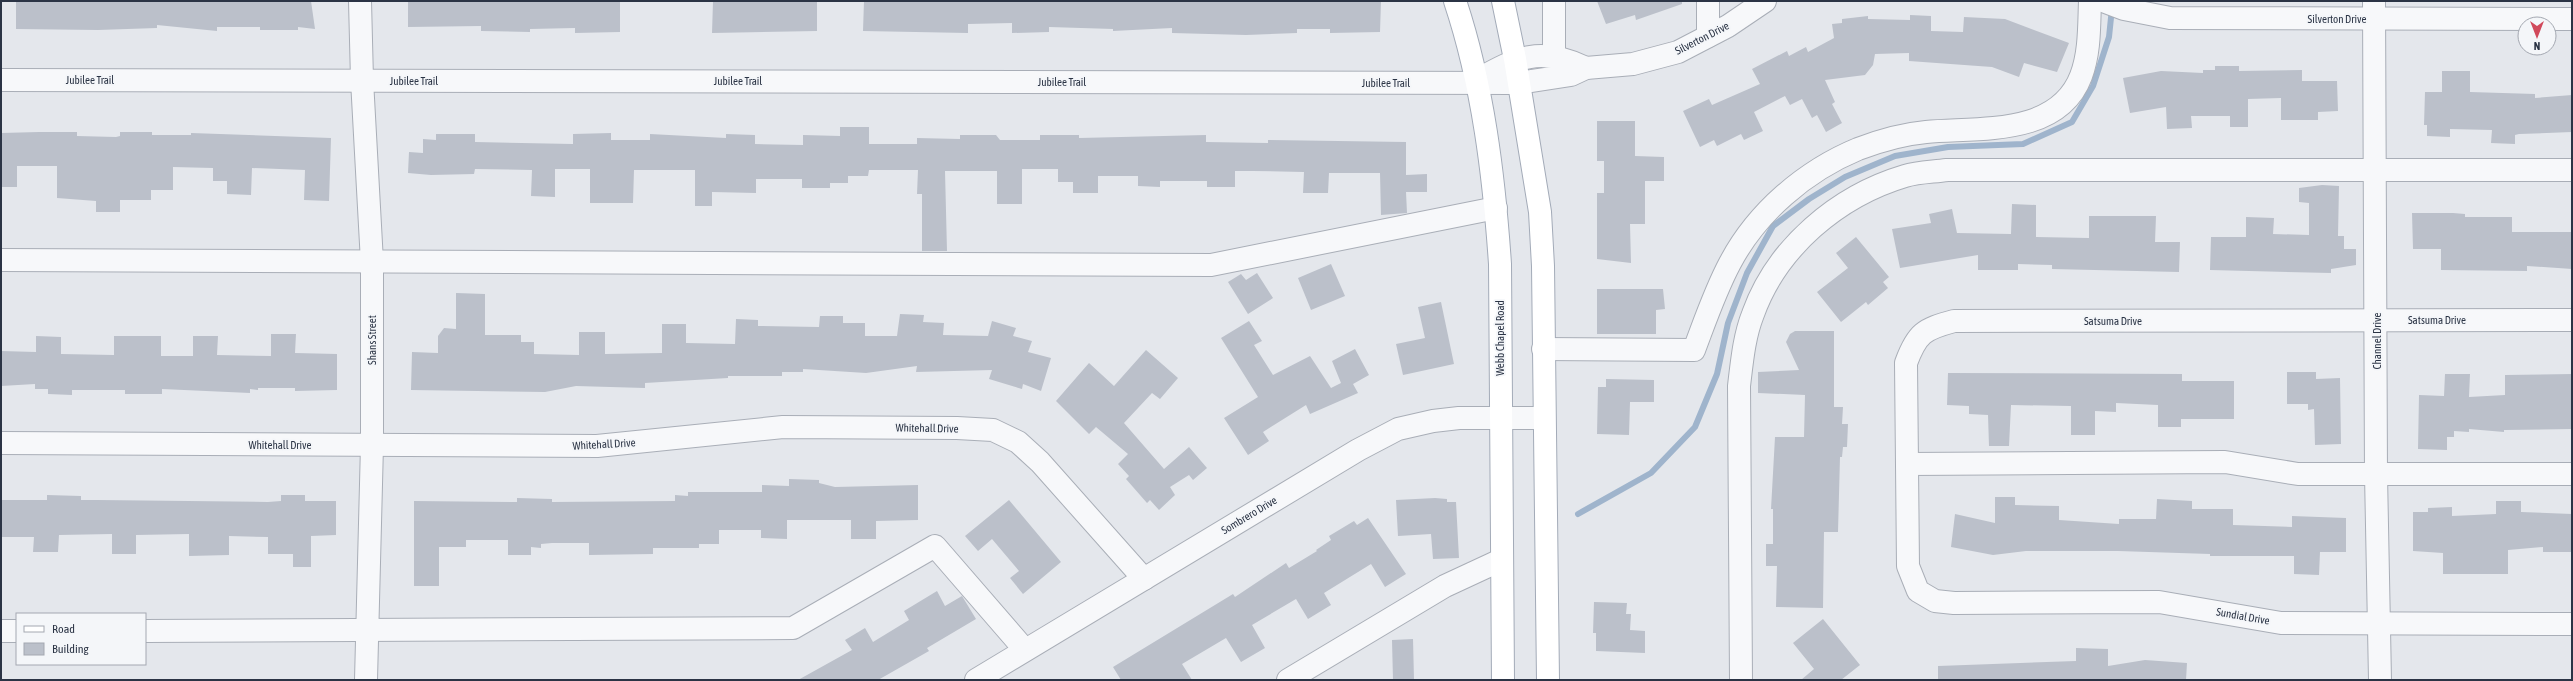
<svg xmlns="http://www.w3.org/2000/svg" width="2573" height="681" font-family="'Asap Condensed',sans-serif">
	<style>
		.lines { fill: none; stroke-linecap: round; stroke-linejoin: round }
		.stream { stroke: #9fb4cc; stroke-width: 6 }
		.building { fill: #bbc0ca }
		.minor-casing { stroke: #a9aeb7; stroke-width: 24 }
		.major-casing { stroke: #a3abb8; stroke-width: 24 }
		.minor { stroke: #f7f8fa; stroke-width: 22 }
		.major { stroke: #fff; stroke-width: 22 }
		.labels { text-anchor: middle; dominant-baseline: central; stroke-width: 3.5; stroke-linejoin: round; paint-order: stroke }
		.street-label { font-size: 11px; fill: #2b3445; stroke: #f4f6f9 }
	</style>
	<rect width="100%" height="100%" fill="#e4e7ec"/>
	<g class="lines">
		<path class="stream" d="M1578,514L1651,473L1695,427L1717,374L1728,323L1747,273L1773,226L1809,199L1845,177L1895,156L1948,147L2023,144L2072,122L2093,86L2109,37L2112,8"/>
	</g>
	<g class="building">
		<path d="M16,1H311L315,29L298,27V30H260V27H217V31L157,25V28L98,30L16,29Z"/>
		<path d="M408,1H620V32L575,33V28L530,29V32L481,31V26L408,27Z"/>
		<path d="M713,1H817V31L712,33Z"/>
		<path d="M864,1H1381L1380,32L1330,33V29H1297V33L1246,35L1172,33V28L1113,31V29L1049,27V32L1012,33V23L968,24V33L863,31Z"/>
		<path d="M1597,1H1682V4L1636,20L1635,15L1606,24Z"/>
		<path d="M1910,15L1931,16V31L1963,32L1964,17L2005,19L2069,43L2057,72L2024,63L2019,77L1992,67L1909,61V53L1875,54L1873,65L1865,75L1825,80L1835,102L1832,104L1842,123L1826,132L1817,115L1812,118L1802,99L1790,105L1785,96L1754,112L1763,131L1744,140L1741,134L1717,146L1714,140L1700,147L1683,111L1709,99L1712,105L1760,84L1752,69L1787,51L1789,56L1806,47L1808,52L1834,38L1832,24L1842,23V19L1868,16V19L1910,20Z"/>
		<path d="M2215,66H2239V71L2302,70V81H2337L2338,111L2318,112V120H2281V98L2248,99V127H2230V116H2191L2192,128L2167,129L2166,107L2130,113L2123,78L2161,71L2203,73V70H2215Z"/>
		<path d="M2442,71H2470V92L2535,94V98L2572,95V132L2519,134L2515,135V144L2491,143L2492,130L2450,129V137L2427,136V125H2424L2425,92H2442Z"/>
		<path d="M1597,121H1635V156L1664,157V181H1645V224H1630L1631,263L1597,259V193H1604V161H1597Z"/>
		<path d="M840,127H869V144H917V138L960,139V135H996L1000,140H1040V135H1079V138L1206,135V142L1268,143V140L1406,142V175L1427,174V192H1406L1407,213L1381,215L1380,173H1329L1328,193H1303L1304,172L1253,171H1235V187H1207V181H1160V187L1138,186V176H1098V193H1073V182H1058V169H1022V204H997V171H945L947,251H922V194H917L918,170H869L868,176H848V183H830V188H802V179H756V193L712,192V206H695V170H634L633,203H590V169H555V197L531,196L532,170L475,169L474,174L431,175L408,173L409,152L423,153V139L436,140V134H475V142L573,144V134L611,133V140H650V134L726,138V134L755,135V144L803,145V135L840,136Z"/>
		<path d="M39,132H77V136L116,137L120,136V132H152V135H191V133L331,138L329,201L304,200L305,170L252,168L251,195L227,194V181H213V168L173,167V190H151V200H120V212H96V201L57,198V166H17V187H1V133Z"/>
		<path d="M2322,185L2339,186L2338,236H2344V249H2356V265L2331,269V273L2210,270L2211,237H2246V217L2274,218L2273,234L2309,235V203L2299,202V188Z"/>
		<path d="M2012,204L2036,205V237L2089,238V216H2156L2155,242H2180L2179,272L2052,269V265L2018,264V270H1978V255L1900,268L1892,229L1931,223L1929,214L1952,209L1957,233L2011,234Z"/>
		<path d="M2412,213H2453L2465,214V217H2512V232H2572V269L2527,266V271L2441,270V249H2413Z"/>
		<path d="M1856,237L1889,277L1883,282L1888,288L1868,305L1866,302L1841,322L1817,292L1848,268L1836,253Z"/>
		<path d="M1331,264L1345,296L1311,310L1298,278Z"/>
		<path d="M1257,273L1273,298L1248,314L1228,282L1241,274L1246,280Z"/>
		<path d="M1597,289H1663L1665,309L1656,310V334H1597Z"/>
		<path d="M456,293L485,294V335H521V342H534V354L579,355V332H605V354L662,353V324H686V343L735,344L736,319L758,320V326L819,327L820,316H843V323H865V336H897L900,314L924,315L923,322L944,323L943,335L988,336L992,321L1016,328L1013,336L1032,341L1028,352L1051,358L1041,391L1023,384L1022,389L989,379L992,370L916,372L917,366L866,373L803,369V372H782V376H728V378L645,383V388L576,386L545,392L411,390L412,352L438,353V336L444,328L456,329Z"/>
		<path d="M1441,302L1454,364L1403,375L1396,344L1425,338L1418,307Z"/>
		<path d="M1249,321L1262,341L1254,345L1273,375L1310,356L1331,388L1341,383L1332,361L1355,349L1369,375L1353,384L1358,393L1310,414L1306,405L1263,432L1269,441L1248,455L1224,418L1258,397L1221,338Z"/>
		<path d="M1795,331H1834V407H1843L1842,424H1848L1847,447H1843L1842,457H1840L1838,532H1824L1823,608L1776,607L1777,566H1766V544H1773V509H1771L1775,437H1804L1805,395L1758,393V372L1799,370L1786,342L1790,334Z"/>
		<path d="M271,334H296L295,353L337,354V390L295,391V388H258V390L250,389V393L162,389V394H125V390H72V395L48,394V389H35V384L1,386V351L36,352V336L61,337V354L114,355V336H161V356H193V336H218L217,355L271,356Z"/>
		<path d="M1146,350L1178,378L1160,399L1152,393L1124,423L1164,469L1189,447L1207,468L1193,480L1189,475L1170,487L1175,495L1159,510L1150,500L1147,503L1126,479L1129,476L1118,464L1128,454L1096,427L1089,434L1056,401L1089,363L1114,386Z"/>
		<path d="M2287,372H2316V379L2340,378L2341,444L2315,445L2314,409L2308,410V404H2287Z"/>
		<path d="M1948,373L2182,374V381H2234V419H2181V427H2158V405L2116,403V412L2095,411V435H2071V406L2011,405L2009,446H1989L1988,415L1969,414V406L1947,405Z"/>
		<path d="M2445,374H2470L2469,397L2505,395V375L2572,374V429L2504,430V432L2469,429V432L2454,431V437H2447V450L2418,449L2419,395L2444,396Z"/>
		<path d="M1606,379L1654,380V402H1630L1629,435L1597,434L1598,387H1606Z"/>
		<path d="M789,479L819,480V483L835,487L918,485V520L876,521V539H851V520H787V539L761,538V530H719V544H699V548H653V554L589,555V543H552L541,544V548L531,547V555H508V540H466V547H439V586H414V501L517,502V498L552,499V502L675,501V495L688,496V492H762V485L789,486Z"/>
		<path d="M47,495L81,496V500H98L268,502L281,501V495H305V501H336V535L311,536V567H293V554H268V537L229,536V555L189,556V534L136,535V554H112V534L59,535L58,552H33L34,537H1V500H47Z"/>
		<path d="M1995,497H2015V505L2059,506V520L2119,524V519H2156L2157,499L2192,501V509H2233V525L2292,527V516L2346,518V552H2320L2319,575L2294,574V556H2210V554L2118,551H2026L1993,555L1951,547L1955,514L1995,523Z"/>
		<path d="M1435,498L1447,499V502H1456L1459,558L1433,559L1431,534L1398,536L1396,500Z"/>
		<path d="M1009,500L1061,562L1023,594L1010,578L1019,571L992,539L978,551L965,536Z"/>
		<path d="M2496,501H2521V512L2572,514V552H2543V547L2508,550V574H2443V553L2413,551V512H2428V508L2452,507V516L2496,514Z"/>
		<path d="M1368,518L1406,574L1385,587L1371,564L1324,593L1331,605L1308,619L1296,599L1252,625L1265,648L1241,662L1226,638L1182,664L1192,680H1121L1113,667L1233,594L1235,597L1286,563L1289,568L1317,551L1316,550L1331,540L1329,536L1354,521L1357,525Z"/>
		<path d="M937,591L945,606L962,596L976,619L927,648L929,651L878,680H798L852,650L845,640L865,628L873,642L909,620L904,611Z"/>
		<path d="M1594,602L1627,603L1626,614H1631L1630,630L1645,631V653L1596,651V633H1593Z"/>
		<path d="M1823,619L1860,665L1841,680H1801L1814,669L1793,643Z"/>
		<path d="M1413,639L1414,680H1393L1392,640Z"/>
		<path d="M2076,648L2108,649V666L2145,660L2187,663L2186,680H1938V666L2076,661Z"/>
	</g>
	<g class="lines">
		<defs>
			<g id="minor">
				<path d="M360,1L362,80L372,262V445L366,680"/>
				<path d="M2103,1L2124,9L2170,18L2572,19"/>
				<path d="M2374,1L2376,474L2380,680"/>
				<path d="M1708,36V1"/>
				<path d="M1554,56V1"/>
				<path d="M1,80L1519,83L1571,75L1586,68L1633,64L1678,52L1728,26L1765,1"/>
				<path d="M1475,81C1517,58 1539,45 1586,68"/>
				<path d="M1,260L1211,265L1496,208"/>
				<path d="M2572,320L1954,321C1924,329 1917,333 1906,363L1908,566L1918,591L1935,601L1954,603L2159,602L2281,623L2572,624"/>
				<path d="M1543,349L1694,350C1705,321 1715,291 1730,263C1757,212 1805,171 1858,149C1879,141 1904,134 1926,132C1978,127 2058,137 2081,76C2090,52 2089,26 2090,1"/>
				<path d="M1,443L597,446L783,427L957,428L993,430L1018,442L1040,462L1144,579"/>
				<path d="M1907,464L2225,462L2298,474H2572"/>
				<path d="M1,631H17"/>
				<path d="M145,631L793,628L935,546L1025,650"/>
				<path d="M976,680L1358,450L1398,429L1433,421L1459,418H1543"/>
				<path d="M1288,680L1445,586L1501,560"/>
				<path d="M1741,680L1739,386C1742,361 1744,337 1753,314C1777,247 1838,196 1905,176C1918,172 1933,172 1947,170H2572"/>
			</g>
			<g id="major">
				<path d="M1455,1C1483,85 1494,176 1500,264L1503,680"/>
				<path d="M1503,1L1515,59L1540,212L1543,266L1548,680"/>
			</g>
		</defs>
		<use href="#minor" class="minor-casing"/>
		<use href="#major" class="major-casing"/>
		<use href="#minor" class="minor"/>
		<use href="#major" class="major"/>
	</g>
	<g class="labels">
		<g class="street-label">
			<text x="2337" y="19">Silverton Drive</text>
			<text transform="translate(1702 38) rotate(-27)">Silverton Drive</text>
			<text x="90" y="80">Jubilee Trail</text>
			<text x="414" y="81">Jubilee Trail</text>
			<text x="738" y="81">Jubilee Trail</text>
			<text x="1062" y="82">Jubilee Trail</text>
			<text x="1386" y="83">Jubilee Trail</text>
			<text x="2437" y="320">Satsuma Drive</text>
			<text x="2113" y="321">Satsuma Drive</text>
			<text transform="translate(1500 338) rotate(-90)">Webb Chapel Road</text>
			<text transform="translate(372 340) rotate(-90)">Shans Street</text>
			<text transform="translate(2377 341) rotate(-90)">Channel Drive</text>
			<text transform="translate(927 428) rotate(1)">Whitehall Drive</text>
			<text transform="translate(604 444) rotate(-3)">Whitehall Drive</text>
			<text x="280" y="445">Whitehall Drive</text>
			<text transform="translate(1249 515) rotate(-31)">Sombrero Drive</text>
			<text transform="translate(2243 616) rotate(10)">Sundial Drive</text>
		</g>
	</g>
	<rect width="2573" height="681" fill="none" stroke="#2b3445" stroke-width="4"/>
	<rect x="16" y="613" width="130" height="52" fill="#f4f6f9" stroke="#a4a8b1"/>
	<rect x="24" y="626" width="20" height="6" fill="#ffffff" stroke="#a4a8b1"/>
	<text x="52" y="633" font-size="12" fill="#2b3445">Road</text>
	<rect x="24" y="643" width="20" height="12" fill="#bbc0ca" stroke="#a4a8b1"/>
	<text x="52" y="653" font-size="12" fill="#2b3445">Building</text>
	<g transform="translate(2537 36) rotate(180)"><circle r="19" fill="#f4f6f9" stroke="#a4a8b1"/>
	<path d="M0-3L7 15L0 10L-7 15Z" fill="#d1495b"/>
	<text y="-6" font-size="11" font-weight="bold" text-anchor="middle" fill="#2b3445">N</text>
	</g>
</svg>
